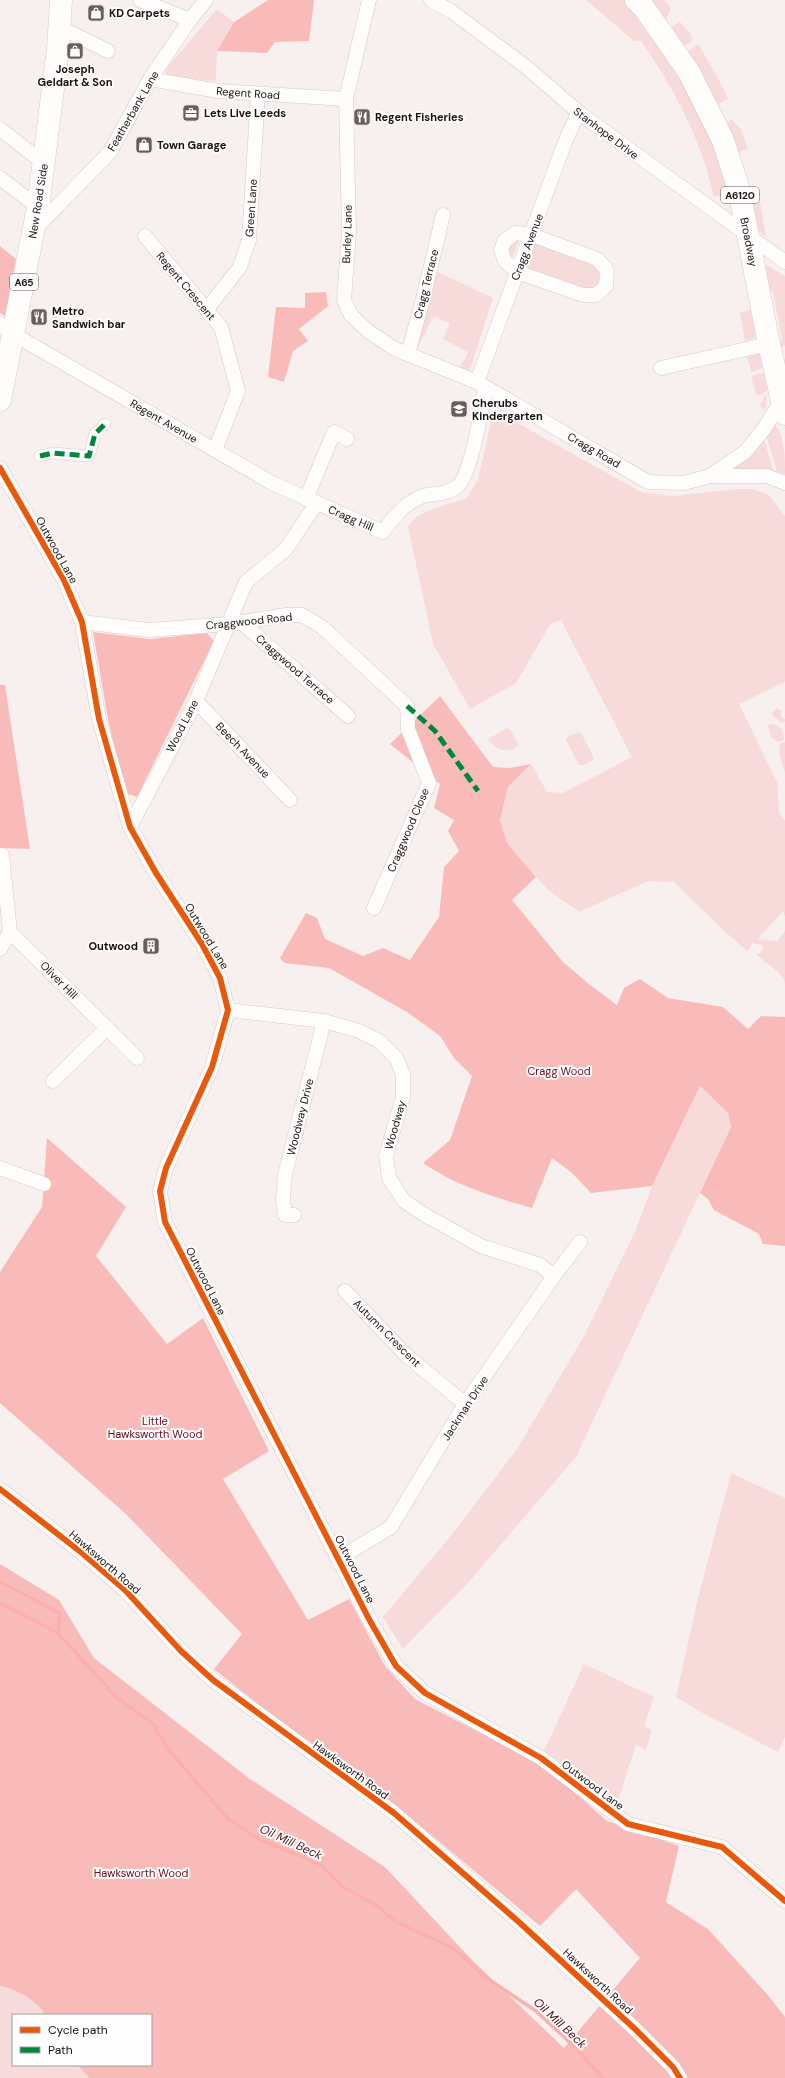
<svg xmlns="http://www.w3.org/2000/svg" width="785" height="2078" font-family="'DM Sans',sans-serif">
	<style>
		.green { fill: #f7dbda }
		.forest { fill: #f9bbba }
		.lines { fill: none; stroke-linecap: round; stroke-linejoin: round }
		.stream { stroke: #fcafae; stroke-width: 3.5 }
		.pedestrian-casing { stroke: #d4cac9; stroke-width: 12 }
		.minor-casing { stroke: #d4cac9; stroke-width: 15 }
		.primary-casing { stroke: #d4cac9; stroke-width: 23 }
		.trunk-casing { stroke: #d4cac9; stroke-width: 23 }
		.pedestrian { stroke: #fefdfc; stroke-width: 11 }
		.minor { stroke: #fefdfc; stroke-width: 14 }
		.primary { stroke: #fefdfc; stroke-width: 22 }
		.trunk { stroke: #fefdfc; stroke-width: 22 }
		.quiet { stroke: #00873e; stroke-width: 5; stroke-dasharray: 10 5; stroke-linecap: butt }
		.cycleway-casing { stroke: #fdfdfd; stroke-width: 8 }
		.cycleway { stroke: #e8590c; stroke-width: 6 }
		.labels { text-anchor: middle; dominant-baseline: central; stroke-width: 4; stroke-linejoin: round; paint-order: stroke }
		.shield { fill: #fdfdfd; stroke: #605756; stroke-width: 1 }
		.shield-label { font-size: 10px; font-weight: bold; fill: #1c100f }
		.poi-label { font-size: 11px; font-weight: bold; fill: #1c100f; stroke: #fdfdfd; text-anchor: start }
		.street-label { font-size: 11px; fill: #1c100f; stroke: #fdfdfd }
		.park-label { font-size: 11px; fill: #6b0a1a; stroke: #fdfdfd }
		.water-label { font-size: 12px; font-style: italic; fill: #4f0d14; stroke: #fdfdfd }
	</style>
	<rect width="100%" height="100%" fill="#f8f0ee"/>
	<g class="green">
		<path d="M586,0H625L671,58L718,151L727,187L726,194L714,197C701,139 675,90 641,41H634Z"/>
		<path d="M651,0H664L671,8L666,20Z"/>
		<path d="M217,9L234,22L217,51L216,81L169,78L166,73V69Z"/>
		<path d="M680,22L691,34L692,41L684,46L672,27Z"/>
		<path d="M698,44L714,71L728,98L717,105L704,78L688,51Z"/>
		<path d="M731,119L741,129L748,149L737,153L726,126Z"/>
		<path d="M754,191L760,202L766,237L755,228L748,192Z"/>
		<path d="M521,236L511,261L507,243Z"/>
		<path d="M536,242C547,246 589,257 595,263C604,272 602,282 594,290L583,291L524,269Z"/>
		<path d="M761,262L785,276V346L781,347L778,342L782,341L773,292L767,290Z"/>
		<path d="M436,271L493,298L469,373L460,368L468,352L443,339L450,324L434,316L418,347L413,344Z"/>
		<path d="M751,310L756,336L753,339L745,341L740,312Z"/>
		<path d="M746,351H760L763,368L751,372Z"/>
		<path d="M764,373L768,390L761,395H756L751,376Z"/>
		<path d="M767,392L766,409L761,408L760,405Z"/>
		<path d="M496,411L641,492L674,496L737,489H752L769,495L785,516V682L739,704L777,782L779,812L785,821V917L783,911L758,939L777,941L785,931V983C783,972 766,964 757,955L762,951L763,946L753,943L747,951L720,927L674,882L648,881L579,912L548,890L507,843L500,820L508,787L531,764L547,792L563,793L632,757L561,620L551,623L516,683L470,709L433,644L408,526C422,508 446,505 466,499L478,480L491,422Z"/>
		<path d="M773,424C785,431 785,461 785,474L777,472L765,432Z"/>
		<path d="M763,435L773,470L735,469L734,464Z"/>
		<path d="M777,708L782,711L780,714L785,720L784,723L780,722L771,714Z"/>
		<path d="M770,724C779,724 785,731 784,740L779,742L771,737L768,725Z"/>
		<path d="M507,728L510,729L519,745C508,755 496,750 488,739Z"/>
		<path d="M578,732L581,733L593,756V760L583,765H579L566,740L567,737Z"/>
		<path d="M785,742V773L779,753L780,744Z"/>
		<path d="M700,1086L728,1113L731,1127L576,1457L468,1583L403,1649L383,1617L453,1533L517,1449L584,1336L635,1232L652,1186Z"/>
		<path d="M731,1473L785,1498V1737L778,1752L699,1711L676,1697L698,1598Z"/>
		<path d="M584,1664L654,1697L644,1726L652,1730L646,1750L636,1745L616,1807L581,1776L544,1751Z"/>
		<path d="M0,1986C16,1989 38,2001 45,2015H13V2065H78L89,2078H0Z"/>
	</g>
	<g class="forest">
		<path d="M268,0H314L309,41L275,42L267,53L217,51L234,22Z"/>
		<path d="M0,246L16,259L5,316L0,313Z"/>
		<path d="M326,292L328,306L299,329L308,341L293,351L284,382L268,377L276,307L305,308V293Z"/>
		<path d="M93,632L150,639L207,633L214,641L137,797L125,793L108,719Z"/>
		<path d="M0,685H5L30,849L0,848Z"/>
		<path d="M440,696L493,767L510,768L531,764L508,787L500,820L507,843L536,877L512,900L563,962L589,984L617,1005L624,988L640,979L668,998L723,1007L748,1029L761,1016L785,1017V1246L763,1244L759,1234L714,1210L708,1199L700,1193L731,1127L728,1113L700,1086L652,1186L591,1193L571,1172L552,1158L532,1208C494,1197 456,1186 423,1163L450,1140L472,1076L454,1058L440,1036L407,1012L329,968L285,963L280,958L306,913L317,918L325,939L363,956L383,948L410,960L439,917L444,867L459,851L448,831L454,820L434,808L440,784L390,744Z"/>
		<path d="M47,1138L126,1207L96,1256L167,1344L203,1318L269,1451L223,1479L308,1620L349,1599L385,1666L415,1699L546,1767L607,1821L679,1846L666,1902L708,1929L767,1994L785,2017V2078H89L78,2065H151V2015H45C38,2001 16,1989 0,1986V1564L59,1600L94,1658L250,1779L385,1867L473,1961L564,2048L640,1958L576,1889L540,1926L398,1807L279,1721L214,1669L242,1634L127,1515L0,1403V1272L42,1207Z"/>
	</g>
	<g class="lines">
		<g class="stream">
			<path d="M0,1582L60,1613L58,1633"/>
			<path d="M0,1603L58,1633L116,1697L153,1724L168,1749L229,1820L261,1840L321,1865L343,1887L376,1905L396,1922L453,1948L488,1979L536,2011L577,2049L603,2078"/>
		</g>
		<defs>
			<path id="pedestrian" d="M40,456L53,453L89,456L95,434L105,424"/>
			<g id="minor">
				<path d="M140,0L190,20"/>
				<path d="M369,0L346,99L349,232L344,300L351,315L368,331L395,349L477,382L648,482L684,483L710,476L745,452L764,429L781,401"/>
				<path d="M431,0L451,11L525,66L582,115L785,262"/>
				<path d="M59,27L108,51"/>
				<path d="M150,79L218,91L346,99"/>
				<path d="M0,129L45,164"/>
				<path d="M0,178L38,207"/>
				<path d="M34,230L110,152L150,79L190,20L206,0"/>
				<path d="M516,233L532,235L597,259L607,270L606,286L596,295H583L517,272L505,261L501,250L505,240Z"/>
				<path d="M145,236L221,327L238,391L215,450"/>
				<path d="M207,309L240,267L249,240L258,94"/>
				<path d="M0,324L13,334L272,483L383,532C394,516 407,500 427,495C439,493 448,494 458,486C470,476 483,406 485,388"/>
				<path d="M408,354L424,295L443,215"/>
				<path d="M661,368L769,344"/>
				<path d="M477,382L565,142L578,113"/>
				<path d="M0,468L64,580L82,622L99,719L130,827L156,873L202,944L220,978L228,1010L212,1067L166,1168L160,1191L165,1222L370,1621L396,1666L425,1693L541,1758L628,1824L722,1847L785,1901"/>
				<path d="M710,476H767L785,483"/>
				<path d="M306,499L334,432L347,439"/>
				<path d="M82,622L149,630L230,624L286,615H302L322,627L407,706L408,729L429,783L374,908"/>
				<path d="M241,622L348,716"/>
				<path d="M196,701L290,800"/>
				<path d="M130,827L196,701L246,582L286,549L316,504"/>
				<path d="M0,855H2L10,932L137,1058"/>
				<path d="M0,949L10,932"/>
				<path d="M228,1010L324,1021L359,1031L379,1041L396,1058L403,1074V1097L386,1156L389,1178L404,1201L425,1215L481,1246L540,1265L554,1276"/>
				<path d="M53,1081L107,1028"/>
				<path d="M0,1168L44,1184"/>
				<path d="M294,1215H285L283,1199L285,1175L324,1021"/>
				<path d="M345,1291L406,1355L465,1404"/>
				<path d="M0,1489L82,1553L125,1590L181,1651L213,1680L394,1813L520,1923L635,2029L673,2067L680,2078"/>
				<path d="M338,1559L391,1527L465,1404L554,1276L580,1242"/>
			</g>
			<path id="primary" d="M0,400L38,207L58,49L61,0"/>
			<path id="trunk" d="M636,0L644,8L689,72L723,140L739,190L769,344L785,414"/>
		</defs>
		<use href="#pedestrian" class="pedestrian-casing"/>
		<use href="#minor" class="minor-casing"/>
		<use href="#primary" class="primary-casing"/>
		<use href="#trunk" class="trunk-casing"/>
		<use href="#pedestrian" class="pedestrian"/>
		<use href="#minor" class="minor"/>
		<use href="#primary" class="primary"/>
		<use href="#trunk" class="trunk"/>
		<g class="quiet">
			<path d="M40,456L53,453L89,456L95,434L105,424"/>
			<path d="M407,706L435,731L478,791"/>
		</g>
		<defs>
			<g id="cycleway">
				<path d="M0,468L64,580L82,622L99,719L130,827L156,873L202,944L220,978L228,1010L212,1067L166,1168L160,1191L165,1222L370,1621L396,1666L425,1693L541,1758L628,1824L722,1847L785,1901"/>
				<path d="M0,1489L82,1553L125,1590L181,1651L213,1680L394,1813L520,1923L635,2029L673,2067L680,2078"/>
			</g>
		</defs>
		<use href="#cycleway" class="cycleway-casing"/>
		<use href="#cycleway" class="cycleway"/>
	</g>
	<defs>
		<symbol id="shop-square" viewBox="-11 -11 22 22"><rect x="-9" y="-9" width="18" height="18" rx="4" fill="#695e5d" stroke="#fdfdfd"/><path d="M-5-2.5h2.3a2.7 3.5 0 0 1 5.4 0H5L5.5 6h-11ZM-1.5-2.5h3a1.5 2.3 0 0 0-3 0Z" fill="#fff"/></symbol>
		<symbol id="office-square" viewBox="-11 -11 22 22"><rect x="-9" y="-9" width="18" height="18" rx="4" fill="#695e5d" stroke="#fdfdfd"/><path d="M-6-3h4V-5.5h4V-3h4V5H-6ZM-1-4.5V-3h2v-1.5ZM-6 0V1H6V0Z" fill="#fff"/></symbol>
		<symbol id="restaurant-square" viewBox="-11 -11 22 22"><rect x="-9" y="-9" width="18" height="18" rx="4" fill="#695e5d" stroke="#fdfdfd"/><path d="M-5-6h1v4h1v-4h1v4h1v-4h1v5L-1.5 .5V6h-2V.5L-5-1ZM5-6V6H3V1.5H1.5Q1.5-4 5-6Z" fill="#fff"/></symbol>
		<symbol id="school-square" viewBox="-11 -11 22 22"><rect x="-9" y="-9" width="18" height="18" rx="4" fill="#695e5d" stroke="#fdfdfd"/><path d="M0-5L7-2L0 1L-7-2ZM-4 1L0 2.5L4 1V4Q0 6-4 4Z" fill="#fff"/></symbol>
		<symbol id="building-square" viewBox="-11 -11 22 22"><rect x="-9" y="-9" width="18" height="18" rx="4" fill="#695e5d" stroke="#fdfdfd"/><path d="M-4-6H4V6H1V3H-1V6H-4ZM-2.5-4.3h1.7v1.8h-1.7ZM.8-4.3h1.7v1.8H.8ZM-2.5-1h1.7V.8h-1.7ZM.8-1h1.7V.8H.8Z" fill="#fff"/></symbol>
	</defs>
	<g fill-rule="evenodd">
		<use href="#shop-square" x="86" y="3" width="20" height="20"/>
		<use href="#shop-square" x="65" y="41" width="20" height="20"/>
		<use href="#office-square" x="181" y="103" width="20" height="20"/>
		<use href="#restaurant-square" x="352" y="107" width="20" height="20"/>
		<use href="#shop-square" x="134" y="135" width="20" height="20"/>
		<use href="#restaurant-square" x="29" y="307" width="20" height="20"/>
		<use href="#school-square" x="449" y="399" width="20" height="20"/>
		<use href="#building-square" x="141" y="936" width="20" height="20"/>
	</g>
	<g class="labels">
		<g class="shield">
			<rect x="721" y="187" width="38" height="16" rx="3"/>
			<rect x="10" y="274" width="28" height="16" rx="3"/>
		</g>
		<g class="shield-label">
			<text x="740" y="195">A6120</text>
			<text x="24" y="282">A65</text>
		</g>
		<g class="poi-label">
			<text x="109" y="13">KD Carpets</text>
			<text x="75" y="69" text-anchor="middle">Joseph<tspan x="75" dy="13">Geldart &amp; Son</tspan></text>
			<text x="204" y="113">Lets Live Leeds</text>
			<text x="375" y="117">Regent Fisheries</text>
			<text x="157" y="145">Town Garage</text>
			<text x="52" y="311">Metro<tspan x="52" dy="13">Sandwich bar</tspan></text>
			<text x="472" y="403">Cherubs<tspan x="472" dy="13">Kindergarten</tspan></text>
			<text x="138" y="946" text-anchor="end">Outwood</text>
		</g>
		<g class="street-label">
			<text transform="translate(248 93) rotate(4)">Regent Road</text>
			<text transform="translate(133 111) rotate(-60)">Featherbank Lane</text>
			<text transform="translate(606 133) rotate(37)">Stanhope Drive</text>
			<text transform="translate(38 201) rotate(-81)">New Road Side</text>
			<text transform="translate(251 208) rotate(-86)">Green Lane</text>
			<text transform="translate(347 234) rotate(-88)">Burley Lane</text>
			<text transform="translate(749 242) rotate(79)">Broadway</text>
			<text transform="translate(527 247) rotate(-69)">Cragg Avenue</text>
			<text transform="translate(426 284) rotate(-76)">Cragg Terrace</text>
			<text transform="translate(186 286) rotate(50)">Regent Crescent</text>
			<text transform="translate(164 421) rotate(30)">Regent Avenue</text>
			<text transform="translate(594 450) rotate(30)">Cragg Road</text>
			<text transform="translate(351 518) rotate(23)">Cragg Hill</text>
			<text transform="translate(57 550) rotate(61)">Outwood Lane</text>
			<text transform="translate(249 621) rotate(-6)">Craggwood Road</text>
			<text transform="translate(295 669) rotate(41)">Craggwood Terrace</text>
			<text transform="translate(182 726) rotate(-63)">Wood Lane</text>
			<text transform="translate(243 750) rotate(46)">Beech Avenue</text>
			<text transform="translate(408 830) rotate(-67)">Craggwood Close</text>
			<text transform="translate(207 936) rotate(59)">Outwood Lane</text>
			<text transform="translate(59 980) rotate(45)">Oliver Hill</text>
			<text transform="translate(300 1117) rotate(-76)">Woodway Drive</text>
			<text transform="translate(395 1125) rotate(-74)">Woodway</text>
			<text transform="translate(206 1281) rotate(63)">Outwood Lane</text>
			<text transform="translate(387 1333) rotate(45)">Autumn Crescent</text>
			<text transform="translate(465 1408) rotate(-57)">Jackman Drive</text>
			<text transform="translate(105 1562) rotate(41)">Hawksworth Road</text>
			<text transform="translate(355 1569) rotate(63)">Outwood Lane</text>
			<text transform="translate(351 1770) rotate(36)">Hawksworth Road</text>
			<text transform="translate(593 1785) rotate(37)">Outwood Lane</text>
			<text transform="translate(598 1981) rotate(43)">Hawksworth Road</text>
		</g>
		<g class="park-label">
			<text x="559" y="1071">Cragg Wood</text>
			<text x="155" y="1421">Little<tspan x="155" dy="13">Hawksworth Wood</tspan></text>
			<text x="141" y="1873">Hawksworth Wood</text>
		</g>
		<g class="water-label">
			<text transform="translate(291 1842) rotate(25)">Oil Mill Beck</text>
			<text transform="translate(560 2023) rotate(43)">Oil Mill Beck</text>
		</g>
	</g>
	<rect x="12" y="2014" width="140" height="52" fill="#fdfdfd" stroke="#a39e9e"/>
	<rect x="20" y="2027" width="20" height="6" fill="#e8590c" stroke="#a39e9e"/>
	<text x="48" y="2034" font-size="12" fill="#1c100f">Cycle path</text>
	<rect x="20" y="2047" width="20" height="6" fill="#00873e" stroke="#a39e9e"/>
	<text x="48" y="2054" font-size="12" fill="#1c100f">Path</text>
</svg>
